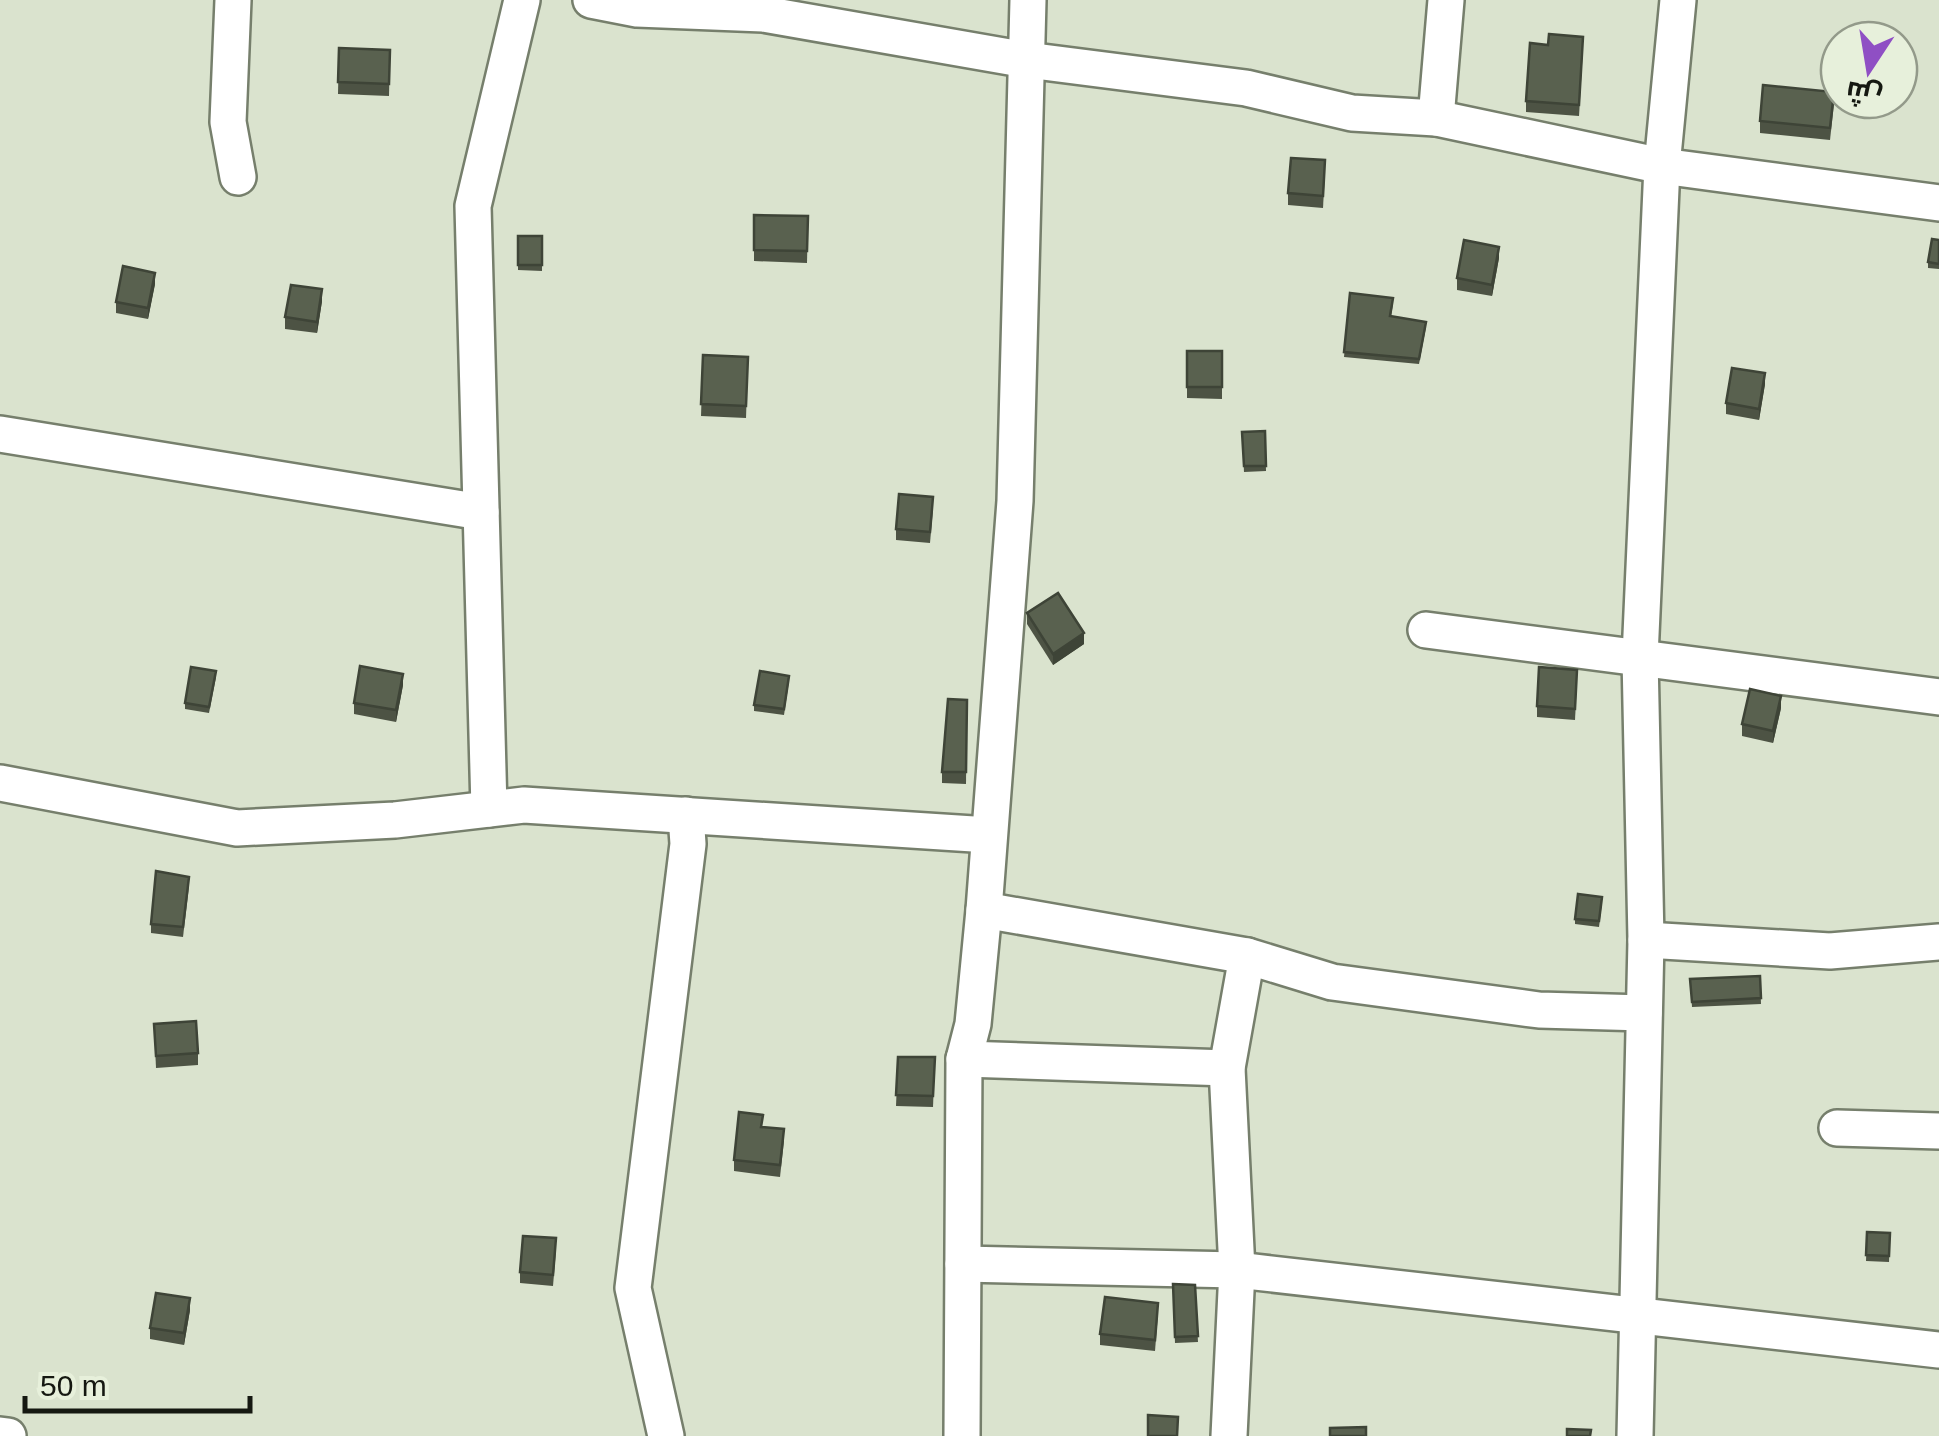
<svg xmlns="http://www.w3.org/2000/svg" width="1939" height="1436" font-family="Arial,Cairo,sans-serif">
	<style>
		.lines { fill: none; stroke-linecap: round; stroke-linejoin: round }
		.minor-casing { stroke: #767f6c; stroke-width: 40 }
		.minor { stroke: #fff; stroke-width: 35 }
		.wall { fill: #4d5344 }
		.shaded-wall { fill: #3e4437 }
		.building { fill: #59614f; stroke: #3e4437; stroke-width: 2.5 }
	</style>
	<rect width="100%" height="100%" fill="#dae3ce"/>
	<g class="lines">
		<defs>
			<g id="minor">
				<path d="M233,0L228,122L238,177"/>
				<path d="M591,0L637,9L763,14L1027,60L1246,88L1352,113L1436,118L1662,166L1939,203"/>
				<path d="M1436,118L1446,0"/>
				<path d="M0,434L481,512"/>
				<path d="M1426,630L1939,697"/>
				<path d="M0,783L237,828L395,820L524,805L989,835"/>
				<path d="M489,809L473,206L522,0"/>
				<path d="M984,910L1247,956L1332,982L1539,1010L1644,1013"/>
				<path d="M1646,940L1830,951L1939,942"/>
				<path d="M964,1059L1227,1068"/>
				<path d="M1837,1128L1939,1131"/>
				<path d="M963,1264L1237,1270L1939,1350"/>
				<path d="M0,1435L8,1436"/>
				<path d="M666,1436L633,1288L688,844L686,815"/>
				<path d="M962,1436L964,1059L973,1024L984,910L1015,501L1028,0"/>
				<path d="M1229,1436L1237,1270L1227,1068L1247,956"/>
				<path d="M1635,1436L1646,940L1640,657L1662,166L1678,0"/>
			</g>
		</defs>
		<use href="#minor" class="minor-casing"/>
		<use href="#minor" class="minor"/>
	</g>
	<g class="wall">
		<path d="M339,48L390,50L389,96L338,94Z"/>
		<path d="M1583,48L1579,116L1526,112V101Z"/>
		<path d="M1834,104L1830,140L1760,133V121Z"/>
		<path d="M1325,172L1323,208L1288,205V193Z"/>
		<path d="M754,215L808,216L807,263L754,261Z"/>
		<path d="M518,236H542V271L518,270Z"/>
		<path d="M1939,240V269L1928,268V262Z"/>
		<path d="M1499,258L1492,296L1457,290V278Z"/>
		<path d="M155,284L148,319L116,313V302Z"/>
		<path d="M1350,293L1393,304L1391,316L1426,327L1419,364L1344,357Z"/>
		<path d="M322,301L317,333L285,329V317Z"/>
		<path d="M1187,351H1222V399L1187,398Z"/>
		<path d="M703,355L748,357L746,418L701,416Z"/>
		<path d="M1765,384L1759,420L1726,414V403Z"/>
		<path d="M1265,431L1266,471L1244,472L1242,432Z"/>
		<path d="M933,509L930,543L896,540V529Z"/>
		<path d="M1027,613L1084,644L1053,665L1027,624Z"/>
		<path d="M216,677L209,713L185,709V703Z"/>
		<path d="M789,681L784,715L754,711V705Z"/>
		<path d="M1577,681L1575,720L1537,717V706Z"/>
		<path d="M403,685L396,722L354,714V703Z"/>
		<path d="M967,700L966,784L942,783V772Z"/>
		<path d="M1781,708L1773,743L1742,736V724Z"/>
		<path d="M189,886L183,937L151,933V924Z"/>
		<path d="M1602,903L1599,927L1575,924V919Z"/>
		<path d="M1760,976L1761,1004L1692,1007L1690,979Z"/>
		<path d="M154,1024L198,1053V1065L156,1068Z"/>
		<path d="M898,1057H935L933,1107L896,1106Z"/>
		<path d="M763,1127L784,1141L780,1177L734,1171V1160Z"/>
		<path d="M1867,1232L1890,1233L1889,1262L1866,1261Z"/>
		<path d="M556,1250L553,1286L520,1283V1272Z"/>
		<path d="M1173,1284L1195,1285L1198,1342L1175,1343Z"/>
		<path d="M190,1310L184,1345L150,1339V1328Z"/>
		<path d="M1158,1314L1155,1351L1100,1345V1334Z"/>
	</g>
	<g class="shaded-wall">
		<path d="M1499,247V258L1492,296V285Z"/>
		<path d="M155,273V284L148,319V308Z"/>
		<path d="M322,289V301L317,333V322Z"/>
		<path d="M1765,373V384L1759,420V409Z"/>
		<path d="M1084,633V644L1053,665V654Z"/>
		<path d="M403,674V685L396,722V710Z"/>
		<path d="M1781,696V708L1773,743V731Z"/>
		<path d="M190,1298V1310L184,1345V1333Z"/>
	</g>
	<g class="building">
		<path d="M1549,34L1583,37L1579,105L1526,101L1530,43L1548,45Z"/>
		<path d="M339,48L390,50L389,84L338,82Z"/>
		<path d="M1763,85L1834,92L1830,128L1760,121Z"/>
		<path d="M1291,158L1325,160L1323,196L1288,193Z"/>
		<path d="M754,215L808,216L807,251L754,250Z"/>
		<rect x="518" y="236" width="24" height="29"/>
		<path d="M1932,239L1939,240V264L1928,262Z"/>
		<path d="M1464,240L1499,247L1492,285L1457,278Z"/>
		<path d="M123,266L155,273L148,308L116,302Z"/>
		<path d="M291,285L322,289L317,322L285,317Z"/>
		<path d="M1350,293L1393,298L1390,316L1426,322L1419,359L1344,352Z"/>
		<rect x="1187" y="351" width="35" height="36"/>
		<path d="M703,355L748,357L746,406L701,404Z"/>
		<path d="M1732,368L1765,373L1759,409L1726,403Z"/>
		<path d="M1265,431L1266,466H1244L1242,432Z"/>
		<path d="M899,494L933,497L930,532L896,529Z"/>
		<path d="M1058,593L1084,633L1053,654L1027,613Z"/>
		<path d="M360,666L403,674L396,710L354,703Z"/>
		<path d="M191,667L216,671L209,707L185,703Z"/>
		<path d="M1539,667L1577,670L1575,709L1537,706Z"/>
		<path d="M760,671L789,676L784,709L754,705Z"/>
		<path d="M1750,689L1781,696L1773,731L1742,724Z"/>
		<path d="M948,699L967,700L966,772H942Z"/>
		<path d="M156,871L189,877L183,927L151,924Z"/>
		<path d="M1578,894L1602,897L1599,921L1575,919Z"/>
		<path d="M1760,976L1761,998L1692,1002L1690,979Z"/>
		<path d="M196,1021L198,1053L156,1056L154,1024Z"/>
		<path d="M898,1057H935L933,1096L896,1095Z"/>
		<path d="M739,1112L763,1115L761,1127L784,1129L780,1165L734,1160Z"/>
		<path d="M1867,1232L1890,1233L1889,1256L1866,1255Z"/>
		<path d="M523,1236L556,1238L553,1275L520,1272Z"/>
		<path d="M1173,1284L1195,1285L1198,1336L1175,1337Z"/>
		<path d="M156,1293L190,1298L184,1333L150,1328Z"/>
		<path d="M1105,1297L1158,1303L1155,1340L1100,1334Z"/>
		<path d="M1148,1415L1178,1417L1177,1436H1148Z"/>
		<path d="M1366,1427V1436H1330V1428Z"/>
		<path d="M1567,1429L1591,1430L1590,1436H1567Z"/>
	</g>
	<g transform="translate(1869 70) rotate(192)"><circle r="48" fill="#e7f0db" stroke="#939a8a" stroke-width="2.5"/>
	<path d="M0-8L18 38L0 25L-18 38Z" fill="#8f4fc4"/>
	<text y="-15" font-size="28" font-weight="bold" text-anchor="middle" fill="#151811">ش</text>
	</g>
	<path d="M25 1396v15h225v-15" fill="none" stroke="#151811" stroke-width="5"/>
	<text x="40" y="1396" font-size="30" fill="#151811" stroke="#e7f0db" stroke-width="8" paint-order="stroke">50 m</text>
</svg>
